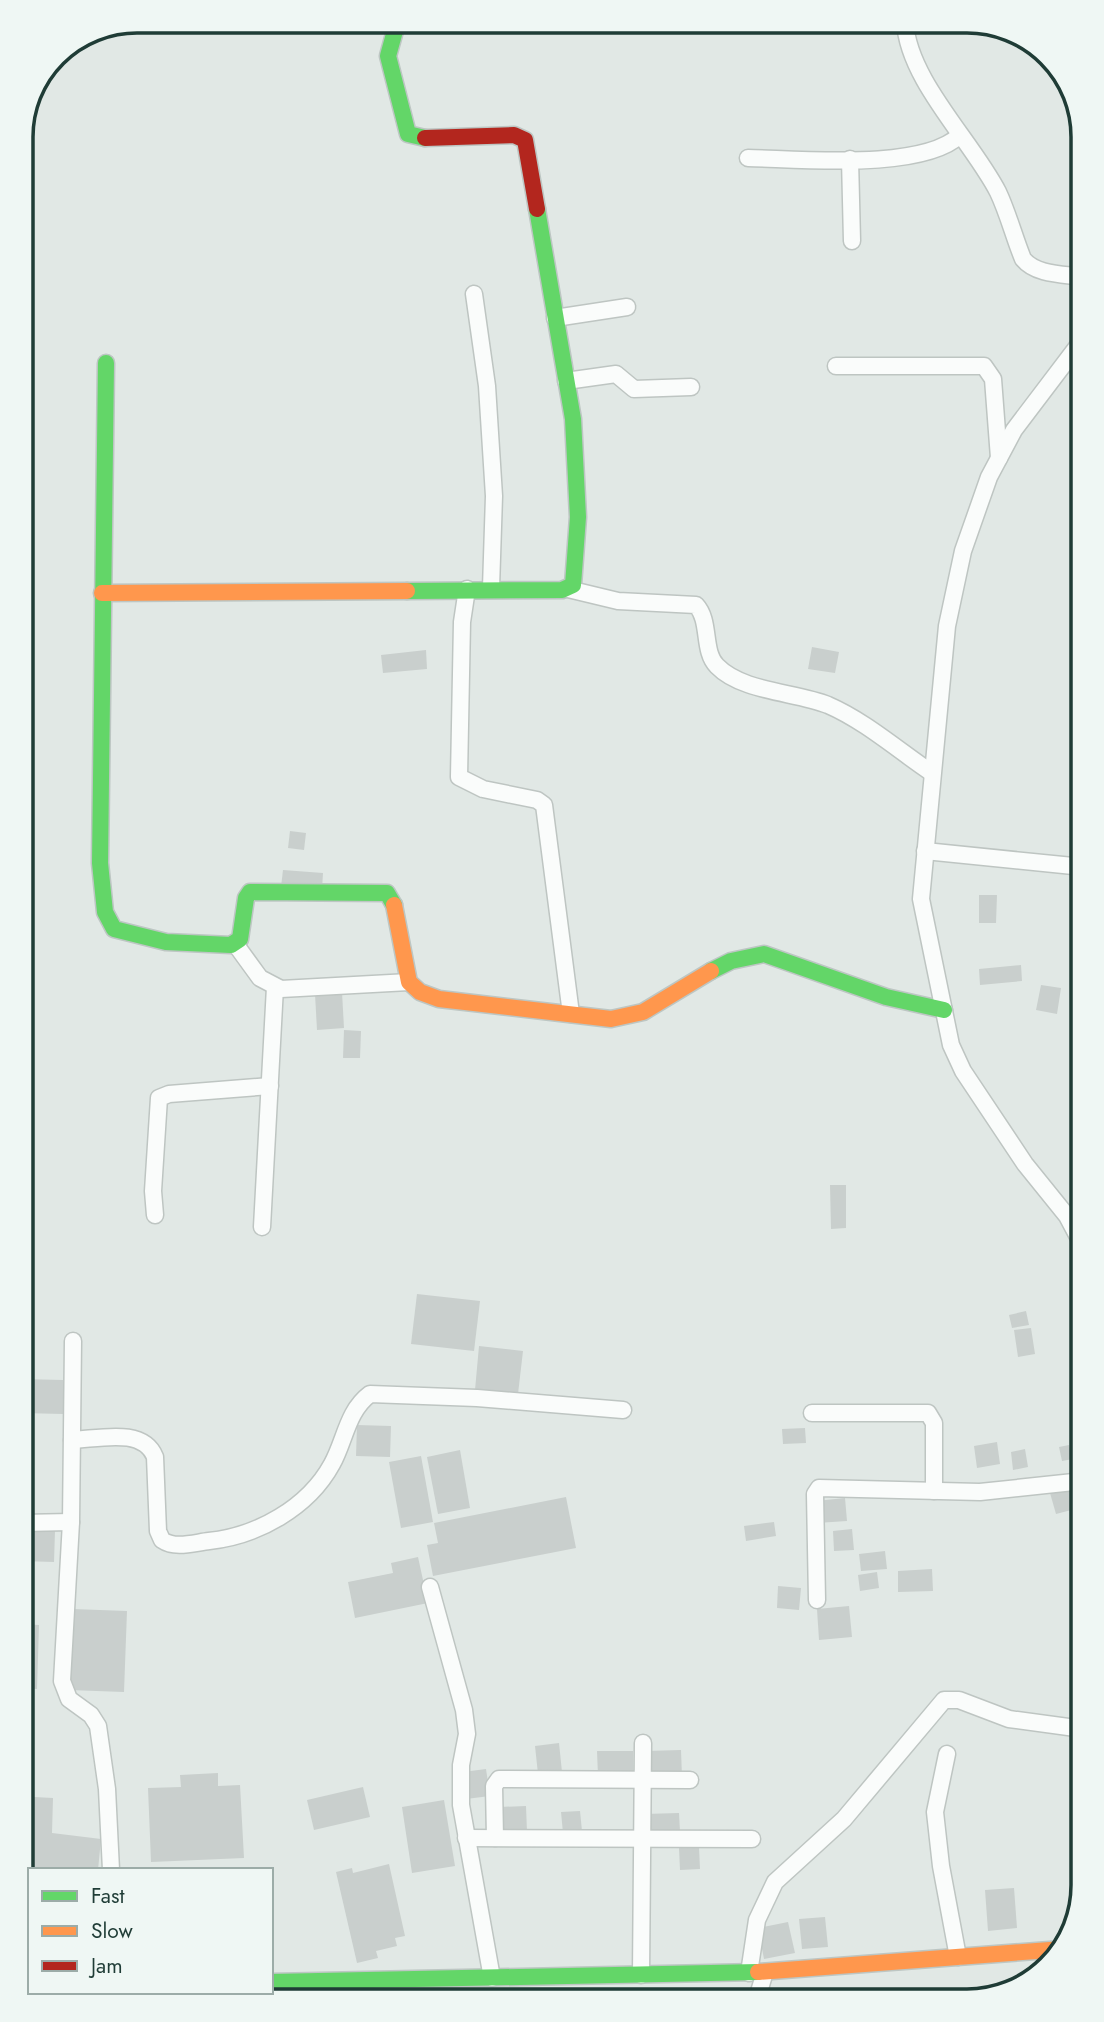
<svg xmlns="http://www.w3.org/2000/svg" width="1104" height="2022" font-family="Jost,sans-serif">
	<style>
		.building { fill: #c9cfcd }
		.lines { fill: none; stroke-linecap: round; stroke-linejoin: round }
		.street-casing { stroke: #bec5c2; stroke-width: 19 }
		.fast-casing { stroke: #bdc6c3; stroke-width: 19 }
		.slow-casing { stroke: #bdc6c3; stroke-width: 19 }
		.jam-casing { stroke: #bdc6c3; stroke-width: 19 }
		.street { stroke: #fafcfb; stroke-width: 16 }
		.fast { stroke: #63d668; stroke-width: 16 }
		.slow { stroke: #ff974d; stroke-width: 16 }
		.jam { stroke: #b3261e; stroke-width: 16 }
		.rim { fill: none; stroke: #1f3c36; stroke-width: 3.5 }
	</style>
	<rect width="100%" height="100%" fill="#e1e8e5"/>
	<g class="building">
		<path d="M812,647L839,652L835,673L808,669Z"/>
		<path d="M426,650L427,669L383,673L381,655Z"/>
		<path d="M290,831L306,833L304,850L288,848Z"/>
		<path d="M283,870L323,873L322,890L281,887Z"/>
		<path d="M979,895H997L996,923H979Z"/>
		<path d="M1021,965L1022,981L980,985L979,969Z"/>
		<path d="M1041,985L1061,988L1057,1014L1036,1010Z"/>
		<path d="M342,992L344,1028L317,1030L315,994Z"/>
		<path d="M344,1030L361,1031L360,1058H343Z"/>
		<path d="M830,1185H846V1228L831,1229Z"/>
		<path d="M417,1294L480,1301L474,1351L411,1344Z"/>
		<path d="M1026,1311L1029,1325L1012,1328L1009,1315Z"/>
		<path d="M1031,1328L1035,1354L1018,1357L1014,1330Z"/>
		<path d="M479,1346L523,1351L518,1394L475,1390Z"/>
		<path d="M21,1379L63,1380V1414L21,1413Z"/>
		<path d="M357,1425L391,1426L390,1457L356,1456Z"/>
		<path d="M805,1428L806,1443L783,1444L782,1429Z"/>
		<path d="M997,1442L1000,1464L977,1468L974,1446Z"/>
		<path d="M1069,1445L1073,1459L1062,1461L1059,1447Z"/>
		<path d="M1025,1449L1028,1467L1013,1470L1011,1452Z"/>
		<path d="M460,1450L470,1508L438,1514L427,1457Z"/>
		<path d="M421,1456L433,1522L401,1528L389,1462Z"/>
		<path d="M1073,1487L1079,1508L1056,1514L1050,1493Z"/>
		<path d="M566,1497L576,1548L433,1576L427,1545L438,1543L434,1523Z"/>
		<path d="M845,1498L847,1521L817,1523L816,1501Z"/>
		<path d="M774,1522L776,1536L746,1541L744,1526Z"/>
		<path d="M852,1529L854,1550L834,1551L833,1531Z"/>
		<path d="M21,1530L55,1531L54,1562L21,1561Z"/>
		<path d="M885,1551L887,1569L861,1571L859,1554Z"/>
		<path d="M418,1557L428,1603L355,1618L348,1582L393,1573L391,1563Z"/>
		<path d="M932,1569L933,1591L898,1592V1571Z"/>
		<path d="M877,1572L879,1588L860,1591L858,1575Z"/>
		<path d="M778,1586L801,1588L799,1610L777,1608Z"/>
		<path d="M849,1606L852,1637L819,1640L817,1609Z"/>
		<path d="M72,1609L127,1611L124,1692L69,1690Z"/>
		<path d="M21,1624L39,1625L37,1689L21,1688Z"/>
		<path d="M559,1743L562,1772L538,1774L535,1746Z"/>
		<path d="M681,1750L682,1777L647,1778L646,1751Z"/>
		<path d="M597,1751H633V1775L598,1776Z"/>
		<path d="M486,1769L490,1796L466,1799L463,1772Z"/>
		<path d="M218,1773V1786L240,1785L244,1858L151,1862L148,1788L181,1787L180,1775Z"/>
		<path d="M363,1787L370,1817L314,1830L307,1800Z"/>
		<path d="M34,1797L53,1798L52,1833L101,1839L98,1870H33Z"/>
		<path d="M444,1800L455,1866L412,1873L402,1807Z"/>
		<path d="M526,1806L527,1832L500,1834L499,1807Z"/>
		<path d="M580,1811L582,1831L563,1833L561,1812Z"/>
		<path d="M679,1813L680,1832L645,1833L644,1814Z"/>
		<path d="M699,1847L700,1869L680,1870L679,1848Z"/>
		<path d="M389,1864L405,1936L395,1938L397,1946L376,1951L378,1958L357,1963L336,1872L352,1868L353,1873Z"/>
		<path d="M1014,1888L1017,1928L988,1931L985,1890Z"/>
		<path d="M825,1917L828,1947L802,1949L799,1919Z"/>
		<path d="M788,1922L795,1953L764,1959L758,1928Z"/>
	</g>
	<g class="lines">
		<defs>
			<g id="street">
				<path d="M905,22C908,80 972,141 998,192C1008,213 1014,237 1023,259C1036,275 1063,274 1083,277"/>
				<path d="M748,158C800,159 923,171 960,135"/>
				<path d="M850,159L852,241"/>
				<path d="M474,294L487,386L494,496L491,588"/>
				<path d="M555,318L627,307"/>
				<path d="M836,366H984L993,379L999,458"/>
				<path d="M566,381L616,374L634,389L691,387"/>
				<path d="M467,589L462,622L459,777L483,789L537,800L544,805L571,1014"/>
				<path d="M568,589L618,601L696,605C711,621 702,651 717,666C742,692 796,692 828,705C865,721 899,751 932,773"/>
				<path d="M925,851L1083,867"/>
				<path d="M236,945L260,978L281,989L409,982"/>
				<path d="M155,1215L153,1191L159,1098L169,1094L270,1086"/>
				<path d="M262,1227L275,987"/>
				<path d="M1083,1246L1067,1216L1025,1164L963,1071L951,1045L921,899L947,626L963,551L989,477L1014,430L1083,339"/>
				<path d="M73,1341L71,1522L62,1681L69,1699L91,1715L98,1726L107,1789L111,1870"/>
				<path d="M812,1413H928L934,1423V1491"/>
				<path d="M72,1440C99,1439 143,1427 155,1457L158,1531L162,1540C175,1549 193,1543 209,1541C257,1536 308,1508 332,1464C345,1441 347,1411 370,1394L477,1398L623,1410"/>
				<path d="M21,1523L71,1522"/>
				<path d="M430,1587L464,1710L467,1734L461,1765V1805L492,1978"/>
				<path d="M817,1600L815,1494L819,1488L980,1492L1083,1481"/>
				<path d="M947,1754L935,1812L941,1866L958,1957"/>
				<path d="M466,1838L752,1839"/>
				<path d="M495,1838L494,1786L499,1779L690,1780"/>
				<path d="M749,1973L757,1920L775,1882L844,1819L944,1700H959L1009,1719L1083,1729"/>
				<path d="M641,1975L643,1743"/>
				<path d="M758,1995L765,1972"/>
				<path d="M172,2000V1992"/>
			</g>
			<g id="fast">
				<path d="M396,27L388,56L408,134L425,138"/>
				<path d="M106,363L100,863L105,912L114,929L166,942L231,945L240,939L246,898L250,892L387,893L394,905"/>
				<path d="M407,591L562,590L573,585L578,517L573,419L537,209"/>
				<path d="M711,971L731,961L764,954L886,997L944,1010"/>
				<path d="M271,1982L758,1972"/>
			</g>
			<g id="slow">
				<path d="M102,593L407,591"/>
				<path d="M394,905L409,982L420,992L439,999L611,1019L643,1012L711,971"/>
				<path d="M758,1972L1063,1949"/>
			</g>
			<path id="jam" d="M425,138L514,135L525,140L537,209"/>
		</defs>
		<use href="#street" class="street-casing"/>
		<use href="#fast" class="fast-casing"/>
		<use href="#slow" class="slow-casing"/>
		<use href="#jam" class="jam-casing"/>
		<use href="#street" class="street"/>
		<use href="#fast" class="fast"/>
		<use href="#slow" class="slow"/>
		<use href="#jam" class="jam"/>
	</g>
	<path d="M0 0H1104V2022H0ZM137 33H967A104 104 0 0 1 1071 137V1885A104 104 0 0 1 967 1989H137A104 104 0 0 1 33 1885V137A104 104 0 0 1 137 33Z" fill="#eff7f4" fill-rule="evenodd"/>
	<path class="rim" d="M137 33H967A104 104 0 0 1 1071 137V1885A104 104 0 0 1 967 1989H137A104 104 0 0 1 33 1885V137A104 104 0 0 1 137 33Z"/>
	<rect x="28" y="1868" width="245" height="126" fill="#eff7f4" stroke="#9caca8" stroke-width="2"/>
	<rect x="42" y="1891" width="35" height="10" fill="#63d668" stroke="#9caca8" stroke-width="2"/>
	<text x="91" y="1903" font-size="21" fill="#1f3c36">Fast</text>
	<rect x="42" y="1926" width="35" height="10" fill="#ff974d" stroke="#9caca8" stroke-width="2"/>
	<text x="91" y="1938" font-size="21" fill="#1f3c36">Slow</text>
	<rect x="42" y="1961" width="35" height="10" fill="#b3261e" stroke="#9caca8" stroke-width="2"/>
	<text x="91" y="1973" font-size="21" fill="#1f3c36">Jam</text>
</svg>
